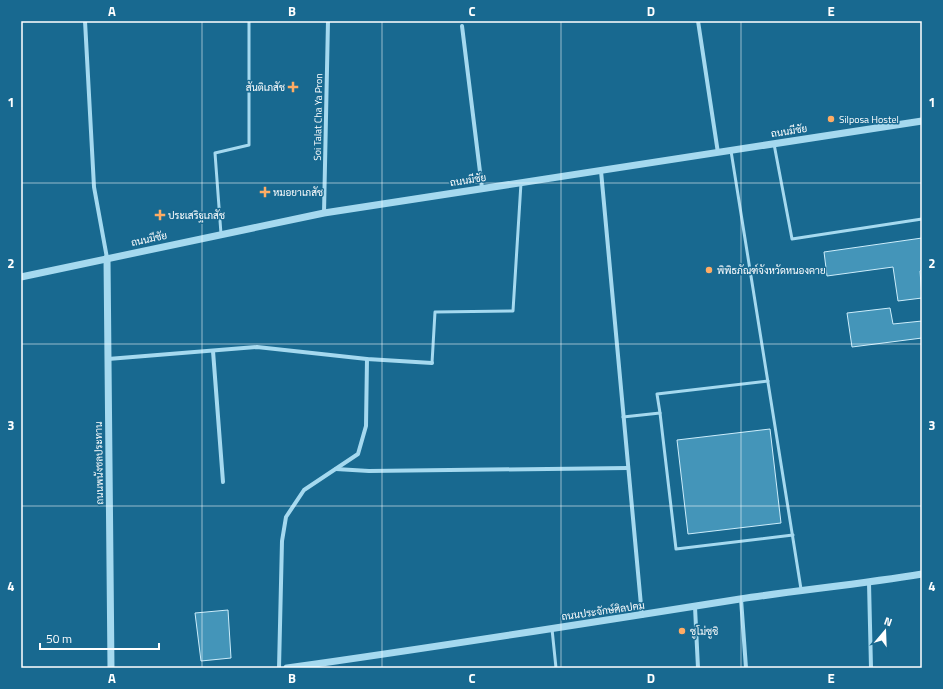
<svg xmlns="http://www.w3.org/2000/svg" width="943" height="689" font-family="'Titillium Web',Sarabun,sans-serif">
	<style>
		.building { fill: #4495b9; stroke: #ccedfb }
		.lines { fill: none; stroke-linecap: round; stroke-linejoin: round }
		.service { stroke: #a5d9ef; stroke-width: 3 }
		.minor { stroke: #a5d9ef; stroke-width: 4 }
		.tertiary { stroke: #a5d9ef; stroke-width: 7 }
		.grid { fill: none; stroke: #fff; stroke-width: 1; stroke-opacity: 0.55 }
		.poi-dot { fill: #ffac64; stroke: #186990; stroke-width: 1.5 }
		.labels { text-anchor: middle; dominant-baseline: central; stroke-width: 3; stroke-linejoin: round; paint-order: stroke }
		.poi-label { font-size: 10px; fill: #fff; stroke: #186990; text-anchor: start }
		.street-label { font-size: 10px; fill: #fff; stroke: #186990 }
		.neatline { fill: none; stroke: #fff; stroke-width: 1.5 }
		.grid-label { font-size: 13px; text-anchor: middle; font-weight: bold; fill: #fff }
	</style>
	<rect width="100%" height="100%" fill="#186990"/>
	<g class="building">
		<path d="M922,238V270L920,271L922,298L898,301L893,267L827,276L824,252Z"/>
		<path d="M890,308L893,324L922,321V338L852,347L847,313Z"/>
		<path d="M770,429L781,523L688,534L677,440Z"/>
		<path d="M228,610L231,658L201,661L195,613Z"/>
	</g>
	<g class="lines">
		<g class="service">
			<path d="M774,144L792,239L922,219"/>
			<path d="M731,151L801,589"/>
			<path d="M221,234L215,153L249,145V21"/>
			<path d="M432,363L435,312L513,311L521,183"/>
			<path d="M660,413L657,394L768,381"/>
			<path d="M623,417L660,413L676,549L793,535"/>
			<path d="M552,629L556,668"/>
		</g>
		<g class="minor">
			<path d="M85,21L94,187L107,258"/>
			<path d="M698,21L718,153"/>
			<path d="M462,26L482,188"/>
			<path d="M601,171L642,616"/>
			<path d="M324,213L328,21"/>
			<path d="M213,351L223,482"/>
			<path d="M108,359L257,347L367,359L432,363"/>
			<path d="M336,469L369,471L628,468"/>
			<path d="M869,583L871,668"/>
			<path d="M741,599L746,668"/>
			<path d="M695,607L698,668"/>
			<path d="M279,668L282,541L286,517L304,490L358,454L366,426L367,359"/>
		</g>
		<g class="tertiary">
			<path d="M107,258L111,668"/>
			<path d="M21,277L324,213L922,121"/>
			<path d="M287,668C438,647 589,623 740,599C800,590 861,584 922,574"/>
		</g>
	</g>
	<path class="grid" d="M202,21V668M382,21V668M561,21V668M741,21V668M21,183H922M21,344H922M21,506H922"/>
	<g class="poi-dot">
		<path d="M291 81h4v4h4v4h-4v4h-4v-4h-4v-4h4z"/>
		<circle cx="831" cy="119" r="4"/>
		<path d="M263 186h4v4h4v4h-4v4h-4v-4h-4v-4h4z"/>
		<path d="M158 209h4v4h4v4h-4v4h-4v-4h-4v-4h4z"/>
		<circle cx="709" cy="270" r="4"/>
		<circle cx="682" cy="631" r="4"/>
	</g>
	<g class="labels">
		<g class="poi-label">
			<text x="285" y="87" text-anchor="end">สันติเภสัช</text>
			<text x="839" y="119">Silposa Hostel</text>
			<text x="273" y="192">หมอยาเภสัช</text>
			<text x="168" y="215">ประเสริฐเภสัช</text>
			<text x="717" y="270">พิพิธภัณฑ์จังหวัดหนองคาย</text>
			<text x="690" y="631">ซูโม่ซูชิ</text>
		</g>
		<g class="street-label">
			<text transform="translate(318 117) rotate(-89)">Soi Talat Cha Ya Pron</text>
			<text transform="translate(789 131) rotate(-9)">ถนนมีชัย</text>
			<text transform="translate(468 180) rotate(-9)">ถนนมีชัย</text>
			<text transform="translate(149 239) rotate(-12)">ถนนมีชัย</text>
			<text transform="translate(99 463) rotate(-91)">ถนนพนังชลประทาน</text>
			<text transform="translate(603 611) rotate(-8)">ถนนประจักษ์ศิลปคม</text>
		</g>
	</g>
	<rect width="943" height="689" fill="none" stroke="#186990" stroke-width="44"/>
	<g transform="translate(885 631) rotate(19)" stroke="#186990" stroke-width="3" paint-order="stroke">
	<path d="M0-3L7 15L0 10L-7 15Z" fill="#ffffff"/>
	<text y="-6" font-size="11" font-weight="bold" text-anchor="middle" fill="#ffffff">N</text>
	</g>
	<path d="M40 643v6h119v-6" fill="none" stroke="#ffffff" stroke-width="2"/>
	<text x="46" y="643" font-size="12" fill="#ffffff" stroke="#186990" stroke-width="3" paint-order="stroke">50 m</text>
	<rect x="22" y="22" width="899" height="645" class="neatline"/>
	<g class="grid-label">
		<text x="112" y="16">A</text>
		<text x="292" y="16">B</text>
		<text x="472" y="16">C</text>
		<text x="651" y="16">D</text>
		<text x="831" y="16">E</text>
		<text x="11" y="107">1</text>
		<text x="932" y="107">1</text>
		<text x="11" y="268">2</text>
		<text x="932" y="268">2</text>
		<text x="11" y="430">3</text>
		<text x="932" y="430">3</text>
		<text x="11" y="591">4</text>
		<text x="932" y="591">4</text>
		<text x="112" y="683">A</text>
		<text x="292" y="683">B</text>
		<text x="472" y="683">C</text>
		<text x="651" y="683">D</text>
		<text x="831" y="683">E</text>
	</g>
</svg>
